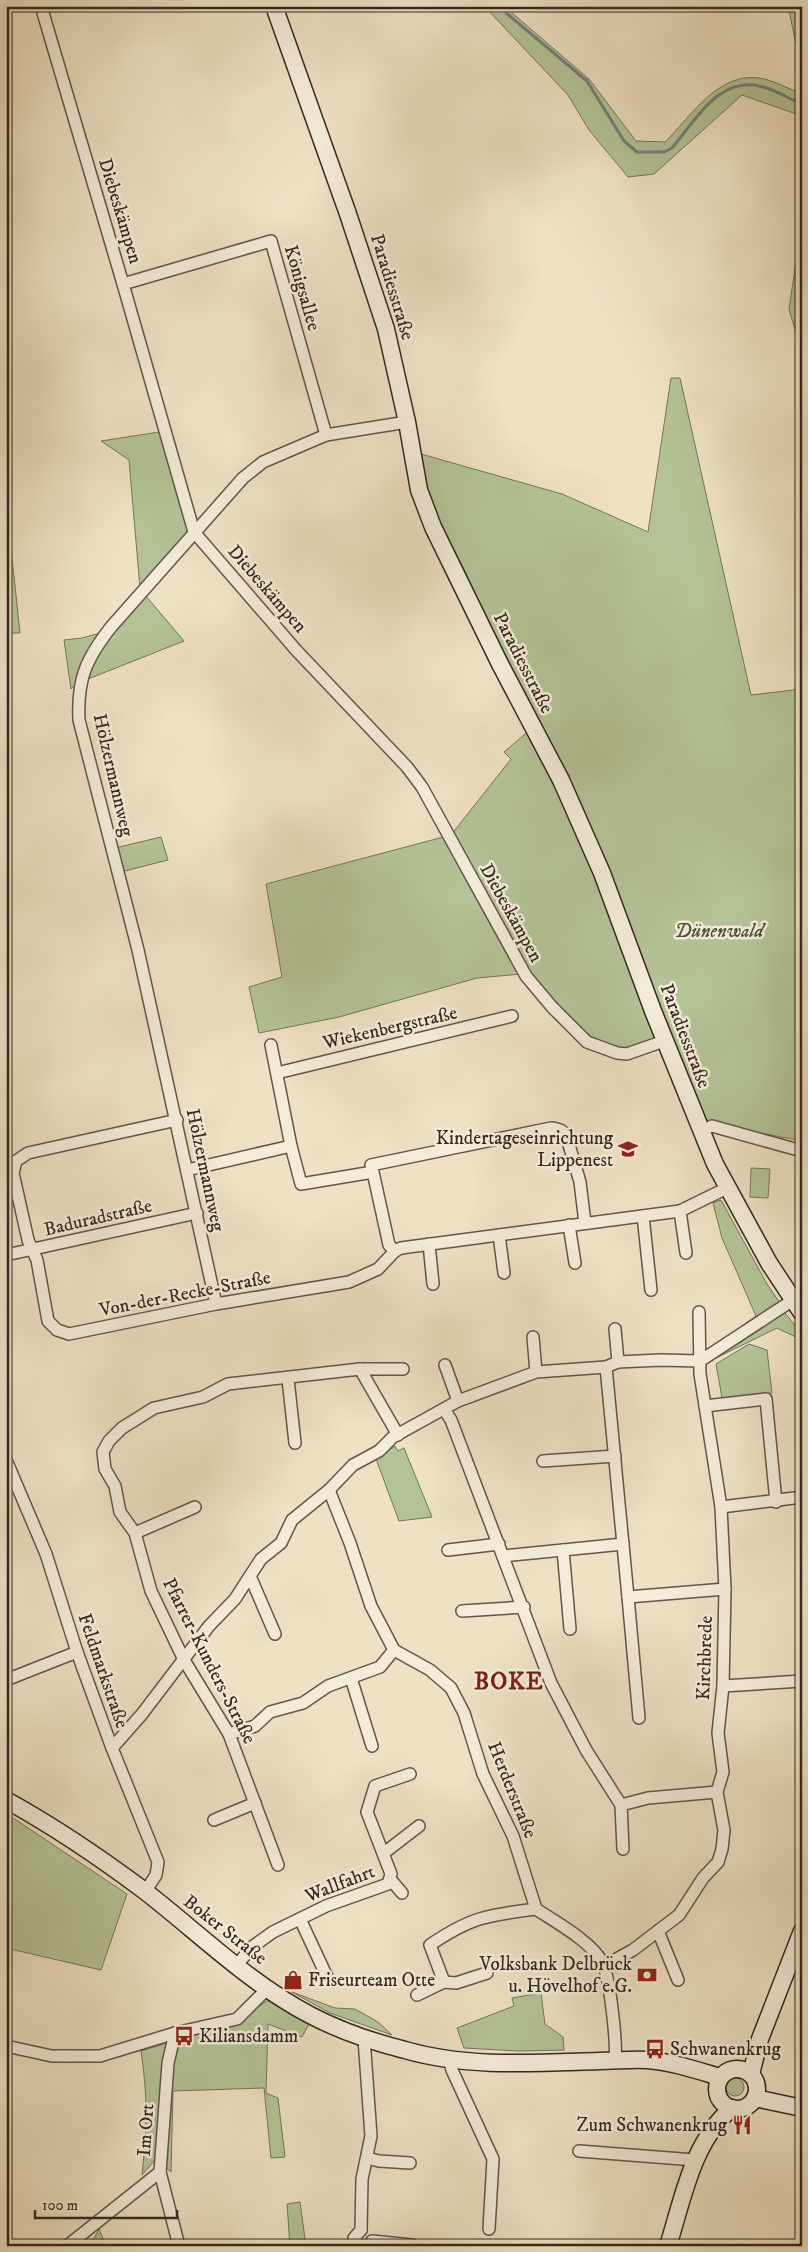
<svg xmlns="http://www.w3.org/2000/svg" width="808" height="2252" font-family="'IM FELL DW Pica',serif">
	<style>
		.green { fill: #b4c397; stroke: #74765c }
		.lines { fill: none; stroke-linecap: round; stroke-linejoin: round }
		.stream { stroke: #71817b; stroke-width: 3 }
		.street-casing { stroke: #625649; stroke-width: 14 }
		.secondary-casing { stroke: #342820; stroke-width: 19 }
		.street { stroke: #f4ecd9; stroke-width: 11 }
		.secondary { stroke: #f4ecd9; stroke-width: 16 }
		.labels { text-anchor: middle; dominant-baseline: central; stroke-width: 5; stroke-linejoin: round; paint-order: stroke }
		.street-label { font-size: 19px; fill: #342820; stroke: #f4ecd9 }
		.park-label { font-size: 19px; font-style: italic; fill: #544f3e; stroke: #f4ecd9 }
		.poi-label { font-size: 19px; fill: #342820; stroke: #f4ecd9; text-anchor: end }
		.district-label { font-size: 24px; font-weight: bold; letter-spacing: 1px; fill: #7a1f14; stroke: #f4ecd9 }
	</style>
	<rect width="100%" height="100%" fill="#eee1c4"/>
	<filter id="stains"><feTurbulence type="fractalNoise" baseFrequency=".004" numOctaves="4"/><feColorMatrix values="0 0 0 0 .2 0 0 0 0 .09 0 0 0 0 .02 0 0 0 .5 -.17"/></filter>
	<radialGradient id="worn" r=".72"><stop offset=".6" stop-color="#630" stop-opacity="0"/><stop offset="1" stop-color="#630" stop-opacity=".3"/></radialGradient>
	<g class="green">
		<path d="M484,6H504L589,79L636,141L665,142C693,114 722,66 768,80C779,83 790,90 801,93L799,58L788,6H796L802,27V116L742,95L654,174L628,177L589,130L568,95Z"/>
		<path d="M802,222V354L789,309Z"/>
		<path d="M671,378H680L751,695L802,689V1141L709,1123L703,1125L634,942L609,867L570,784L465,579L468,577L437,516L428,489L421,454L562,494L648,532Z"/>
		<path d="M159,432L188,532L140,588L129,460L101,441Z"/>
		<path d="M6,501L20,633H6Z"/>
		<path d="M145,595L184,641L83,681L94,654Z"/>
		<path d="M104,632L77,683L71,689L64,640L82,638Z"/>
		<path d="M530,730L557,780L659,1040L615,1050L589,1039L521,974L477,978L339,1017L259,1033L249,987L282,977L266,884L451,835L511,759L504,752Z"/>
		<path d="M161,837L168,860L121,872L115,848Z"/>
		<path d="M751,1168L770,1169L768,1198L750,1197Z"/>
		<path d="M721,1200L767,1284L780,1303L765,1315L756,1316L771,1318L785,1313L802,1334V1340L777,1328L712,1360L711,1348L756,1316L722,1238L713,1203Z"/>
		<path d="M749,1344L767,1350L772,1393L722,1398L716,1364Z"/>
		<path d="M395,1446L398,1451L404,1448L432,1517L399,1521L376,1459Z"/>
		<path d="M13,1818L127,1894L101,1970L6,1948V1844Z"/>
		<path d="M292,1992L335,2008L355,2009L378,2022L392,2035L330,2013Z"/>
		<path d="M541,1993L545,2024L563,2037L564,2050L518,2051L464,2048L457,2028L514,2006L512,1998Z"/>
		<path d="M267,2001H272L310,2022L302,2037L268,2024L266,2093L278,2098L285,2157L271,2158L264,2088L173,2091L171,2172L156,2159L142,2175C147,2127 148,2098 141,2051L241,2020C251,2015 257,2006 267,2001Z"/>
		<circle cx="735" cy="2087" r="9"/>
		<path d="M300,2202L306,2246H290L287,2204Z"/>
		<path d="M99,2229L106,2246H90Z"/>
	</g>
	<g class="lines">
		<path class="stream" d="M498,6L587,81L624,141L637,152H664L672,148C696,120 720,74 763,87C776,90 789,99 802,104"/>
		<defs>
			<g id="street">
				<path d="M41,6L123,284L194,532L296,650L407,767L422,787L526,976L552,1007L587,1042L617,1053L627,1054L664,1041"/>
				<path d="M123,284L271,241L326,435"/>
				<path d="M271,1045L291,1146"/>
				<path d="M277,1073L512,1016"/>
				<path d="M177,1120L28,1153L16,1161L13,1173L28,1240L37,1260L48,1321L57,1330L69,1334L216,1304L349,1282L378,1269L395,1251L401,1248L680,1211L727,1188"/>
				<path d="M701,1131L712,1126L802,1151"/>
				<path d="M371,1165L551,1128C559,1129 564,1130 567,1138L580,1182L585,1223"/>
				<path d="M187,1170L291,1146L301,1184L373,1172L389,1245L395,1251"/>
				<path d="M680,1211L686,1253"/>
				<path d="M643,1216L651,1290"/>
				<path d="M569,1225L575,1263"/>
				<path d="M499,1235L504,1273"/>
				<path d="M429,1244L433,1284"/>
				<path d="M6,1255L197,1213"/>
				<path d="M216,1304L138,950L79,720C77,679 86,659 111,627L243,478L263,462L326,435L407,422"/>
				<path d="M615,1329L618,1362"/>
				<path d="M533,1337L536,1372"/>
				<path d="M445,1365L458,1401"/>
				<path d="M606,1367L628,1597L725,1589"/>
				<path d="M360,1369H403"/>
				<path d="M288,1379L295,1443"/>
				<path d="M705,1406L766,1399L776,1502"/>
				<path d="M444,1409L451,1420L551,1683L586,1750L621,1805L648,1798L717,1792"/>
				<path d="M6,1460L46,1554L77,1652L112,1748L158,1862L156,1875L145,1892"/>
				<path d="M543,1461L615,1456"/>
				<path d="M329,1490L350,1543L371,1606L394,1650L430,1670L451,1688L464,1713L483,1774L513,1836L536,1909C554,1921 592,1942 602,1962C610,1977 617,2043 615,2061"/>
				<path d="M721,1507L802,1497"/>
				<path d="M135,1533L195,1507"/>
				<path d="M448,1550L499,1544"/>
				<path d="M563,1550L570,1629"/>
				<path d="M503,1556L623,1544"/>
				<path d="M250,1576L275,1634"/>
				<path d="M628,1597L639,1718"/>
				<path d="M462,1611L524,1607"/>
				<path d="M351,1678L372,1746"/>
				<path d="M6,1680L77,1652"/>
				<path d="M723,1686L802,1681"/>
				<path d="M229,1734L255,1726L270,1712L303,1703L328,1686L380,1667L394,1650"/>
				<path d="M112,1748L142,1714L209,1626L235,1599L261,1559L281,1543L292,1520L329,1490L353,1465L379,1451L393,1437L458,1401L536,1372L606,1367L618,1362L661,1360L700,1361L793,1300"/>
				<path d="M621,1805L623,1849"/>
				<path d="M214,1820L255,1803"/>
				<path d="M384,1853L419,1826"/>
				<path d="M278,1865L229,1734L184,1660L151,1591L135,1533L120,1512L115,1486L105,1469L103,1452L109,1441L122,1428L154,1408L203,1397L228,1384L360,1369L398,1435"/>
				<path d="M391,1880L402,1893"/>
				<path d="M300,1919L328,1979"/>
				<path d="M658,1931L678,1980"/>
				<path d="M236,1966L252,1947L273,1932L326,1906L388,1884L391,1874L367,1812L375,1786L410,1774"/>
				<path d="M604,1966L633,1950L679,1915L703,1878L718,1862L722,1849L724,1830L717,1792L723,1772L718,1733L723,1686L725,1589L721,1507L700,1374L699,1312"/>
				<path d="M444,1982L456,1983L487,1973"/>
				<path d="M417,1995L444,1982L430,1945C471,1917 488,1915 536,1909"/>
				<path d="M175,2033L168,2063L160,2172L179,2246"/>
				<path d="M6,2046L52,2056H100L175,2033L237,2019L267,1989"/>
				<path d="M449,2059L452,2070L493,2159L489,2229"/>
				<path d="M579,2151L695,2160"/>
				<path d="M367,2158L379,2161L410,2163"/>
				<path d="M361,2230L362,2179L371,2136L364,2038"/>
				<path d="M372,2241L412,2245"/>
				<path d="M67,2246L160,2172"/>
				<path d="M358,2246L354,2238L361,2230"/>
			</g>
			<g id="secondary">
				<path d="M274,6L348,214L386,329L407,422L419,490L433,527L500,664L561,780L602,873L653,1011L715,1164L769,1263L802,1313"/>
				<path d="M6,1800C55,1827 102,1859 146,1892C200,1934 250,1984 312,2016C341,2031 373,2042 405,2050C467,2068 535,2063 599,2061C615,2061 631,2059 647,2060C672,2062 696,2070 720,2077"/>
				<circle cx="737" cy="2089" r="20"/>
				<path d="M751,2074L760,2039L802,1931"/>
				<path d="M755,2098L802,2108"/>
				<path d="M668,2246C683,2199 692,2142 732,2108"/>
			</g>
		</defs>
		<use href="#street" class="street-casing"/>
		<use href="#secondary" class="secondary-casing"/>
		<use href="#street" class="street"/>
		<use href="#secondary" class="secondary"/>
	</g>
	<defs>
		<symbol id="school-bare" viewBox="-9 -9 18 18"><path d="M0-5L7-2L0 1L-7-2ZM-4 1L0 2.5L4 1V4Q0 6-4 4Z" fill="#8f2418" stroke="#f4ecd9" stroke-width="2.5" paint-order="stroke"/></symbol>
		<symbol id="bank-bare" viewBox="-9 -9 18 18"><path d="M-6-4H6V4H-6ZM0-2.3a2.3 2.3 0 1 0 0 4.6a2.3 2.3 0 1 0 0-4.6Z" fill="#8f2418" stroke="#f4ecd9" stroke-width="2.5" paint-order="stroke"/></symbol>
		<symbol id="shop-bare" viewBox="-9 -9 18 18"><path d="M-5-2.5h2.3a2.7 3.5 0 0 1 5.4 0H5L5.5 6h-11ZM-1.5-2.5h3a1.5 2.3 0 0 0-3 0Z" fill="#8f2418" stroke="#f4ecd9" stroke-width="2.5" paint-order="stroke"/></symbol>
		<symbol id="bus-bare" viewBox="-9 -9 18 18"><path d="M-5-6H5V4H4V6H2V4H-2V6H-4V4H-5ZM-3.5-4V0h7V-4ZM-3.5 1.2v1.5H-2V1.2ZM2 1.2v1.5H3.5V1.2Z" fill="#8f2418" stroke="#f4ecd9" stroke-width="2.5" paint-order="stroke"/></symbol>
		<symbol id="restaurant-bare" viewBox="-9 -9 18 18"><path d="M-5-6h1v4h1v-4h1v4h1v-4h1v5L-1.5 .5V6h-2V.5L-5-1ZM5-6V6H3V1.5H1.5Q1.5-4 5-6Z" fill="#8f2418" stroke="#f4ecd9" stroke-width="2.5" paint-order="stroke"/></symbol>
	</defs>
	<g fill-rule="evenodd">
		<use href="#school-bare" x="614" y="1135" width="28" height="28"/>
		<use href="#bank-bare" x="633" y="1961" width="28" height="28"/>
		<use href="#shop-bare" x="279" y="1966" width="28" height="28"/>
		<use href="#bus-bare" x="170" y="2022" width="28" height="28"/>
		<use href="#bus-bare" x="641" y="2035" width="28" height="28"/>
		<use href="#restaurant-bare" x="728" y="2111" width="28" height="28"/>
	</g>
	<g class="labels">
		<g class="street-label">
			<text transform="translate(120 211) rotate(73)">Diebeskämpen</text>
			<text transform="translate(392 287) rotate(73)">Paradiesstraße</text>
			<text transform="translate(302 288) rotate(74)">Königsallee</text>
			<text transform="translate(267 589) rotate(49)">Diebeskämpen</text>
			<text transform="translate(523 663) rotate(63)">Paradiesstraße</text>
			<text transform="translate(113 775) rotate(77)">Hölzermannweg</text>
			<text transform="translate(511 913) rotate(61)">Diebeskämpen</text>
			<text transform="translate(390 1028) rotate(-13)">Wiekenbergstraße</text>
			<text transform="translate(685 1036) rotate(69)">Paradiesstraße</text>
			<text transform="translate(205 1170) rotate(78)">Hölzermannweg</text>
			<text transform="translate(98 1218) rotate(-13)">Baduradstraße</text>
			<text transform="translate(185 1294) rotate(-11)">Von-der-Recke-Straße</text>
			<text transform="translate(705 1658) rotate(-88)">Kirchbrede</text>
			<text transform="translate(209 1661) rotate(63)">Pfarrer-Kunders-Straße</text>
			<text transform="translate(103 1671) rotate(71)">Feldmarkstraße</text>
			<text transform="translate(512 1790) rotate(68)">Herderstraße</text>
			<text transform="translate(340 1884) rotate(-21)">Wallfahrt</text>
			<text transform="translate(225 1930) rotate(38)">Boker Straße</text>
			<text transform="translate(146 2130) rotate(-86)">Im Ort</text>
		</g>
		<g class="park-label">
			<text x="719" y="931">Dünenwald</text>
		</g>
		<g class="poi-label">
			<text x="613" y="1138">Kindertageseinrichtung<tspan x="613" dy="22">Lippenest</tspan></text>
			<text x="632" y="1964">Volksbank Delbrück<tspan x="632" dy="22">u. Hövelhof e.G.</tspan></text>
			<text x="308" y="1980" text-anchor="start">Friseurteam Otte</text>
			<text x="199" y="2036" text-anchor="start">Kiliansdamm</text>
			<text x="670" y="2049" text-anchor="start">Schwanenkrug</text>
			<text x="727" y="2125">Zum Schwanenkrug</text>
		</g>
		<g class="district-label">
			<text x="509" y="1682">BOKE</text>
		</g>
	</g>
	<rect width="808" height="2252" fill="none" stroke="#eee1c4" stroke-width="25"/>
	<rect x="8" y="8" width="793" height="2237" fill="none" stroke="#342820" stroke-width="2.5"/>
	<rect x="12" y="12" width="783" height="2227" fill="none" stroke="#342820"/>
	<path d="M35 2210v8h142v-8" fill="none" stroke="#342820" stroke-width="2.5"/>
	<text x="42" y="2210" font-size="15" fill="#342820" stroke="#f4ecd9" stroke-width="4" paint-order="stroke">100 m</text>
	<rect width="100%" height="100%" filter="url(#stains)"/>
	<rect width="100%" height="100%" fill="url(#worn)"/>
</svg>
